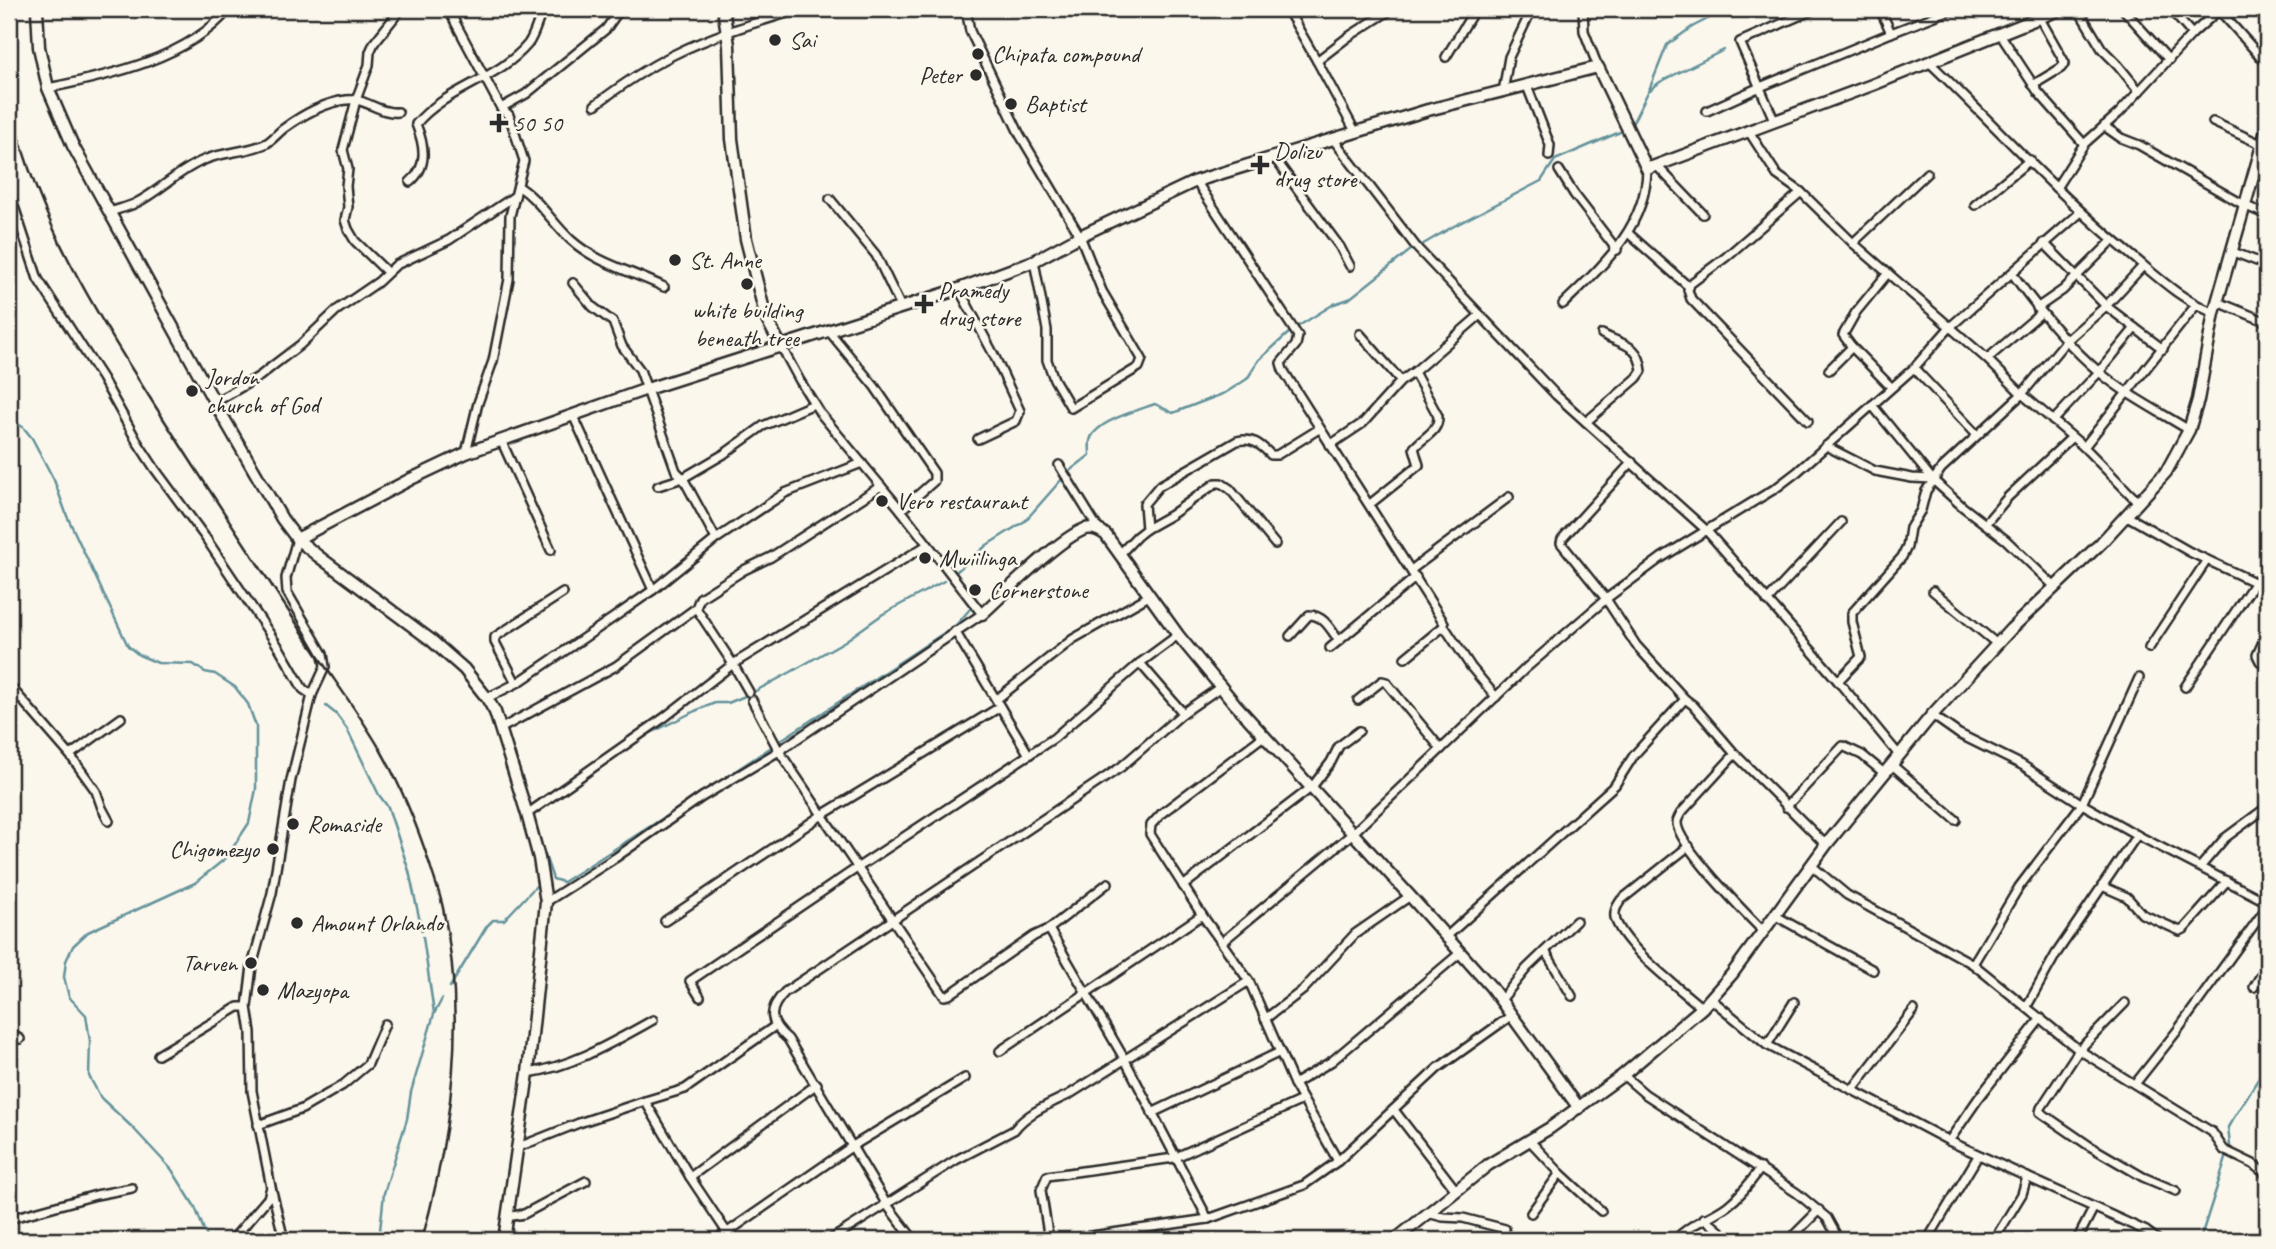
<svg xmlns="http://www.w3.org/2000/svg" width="2276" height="1249" font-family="Caveat,sans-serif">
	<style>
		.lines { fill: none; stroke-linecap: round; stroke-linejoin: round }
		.stream { stroke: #63929b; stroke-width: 2.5 }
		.street-casing { stroke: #2b2b2b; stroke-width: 12 }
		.secondary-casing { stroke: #2b2b2b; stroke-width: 15 }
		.street { stroke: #fbf7ec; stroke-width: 7 }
		.secondary { stroke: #fbf7ec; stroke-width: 10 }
		.rail { stroke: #2b2b2b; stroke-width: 2.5 }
		.poi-dot { fill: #2b2b2b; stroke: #fbf7ec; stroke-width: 2.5 }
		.labels { text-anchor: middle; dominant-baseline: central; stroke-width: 5; stroke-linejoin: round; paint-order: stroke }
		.poi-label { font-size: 24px; fill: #2b2b2b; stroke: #fbf7ec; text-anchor: start }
	</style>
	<rect width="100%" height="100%" fill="#fbf7ec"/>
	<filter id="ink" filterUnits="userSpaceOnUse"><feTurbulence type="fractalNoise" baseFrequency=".0143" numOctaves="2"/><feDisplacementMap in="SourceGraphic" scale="14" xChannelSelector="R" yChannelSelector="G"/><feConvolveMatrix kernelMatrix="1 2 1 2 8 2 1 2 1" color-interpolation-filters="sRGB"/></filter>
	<g filter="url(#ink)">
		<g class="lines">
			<g class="stream">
				<path d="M1650,90L1660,82L1724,50"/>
				<path d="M1631,126L1649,90L1667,45L1692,27L1727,9"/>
				<path d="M1420,246L1454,226L1541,181L1555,160L1620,132"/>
				<path d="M1297,327L1334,304L1349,299L1412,249"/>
				<path d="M9,419L23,427L32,438L54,480L67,516L128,646L139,655L158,663L193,664L205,672L215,674L235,687L248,704L256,726V789L249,823L226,858L195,883L88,932L73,946L66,961L64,977L69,997L86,1015L90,1041L89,1076L101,1098L133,1128L172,1170L195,1207L208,1240"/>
				<path d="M1068,472L1090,455C1090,447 1088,439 1094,433C1105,419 1138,410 1155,404L1173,413L1225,393L1247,379L1259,360L1292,330"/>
				<path d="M956,572L987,545L1025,521L1062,479"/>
				<path d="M326,706L336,714L347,729L379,795L388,807L409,871L422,931"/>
				<path d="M778,742L956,625L970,609"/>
				<path d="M606,762L649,734L695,711L715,703H728L750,694L791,672L845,641L883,614L944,581"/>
				<path d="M702,793L770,748"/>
				<path d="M533,820L553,879L563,882L693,799"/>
				<path d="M423,937L434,1013"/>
				<path d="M450,987L487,926L493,920H504L536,886"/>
				<path d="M379,1240L384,1193L407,1119L411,1092L434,1014L442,999"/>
				<path d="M2200,1240L2230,1146L2228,1127L2267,1065"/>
			</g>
			<defs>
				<g id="street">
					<path d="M448,9L501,108L509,115L524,161L510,216L509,279L493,361L478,403L466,453"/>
					<path d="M966,9L970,31L1020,135L1080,236L1102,291L1142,359L1139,367L1071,408L1054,379L1047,360V330L1034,261"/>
					<path d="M1287,9L1317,61L1348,37L1392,9"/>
					<path d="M1583,9L1584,31L1598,67"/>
					<path d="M1880,9L1891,33L1953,9"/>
					<path d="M2078,9L2102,49L2118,65L2139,91"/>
					<path d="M2123,9L2169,60"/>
					<path d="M2170,9L2192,34"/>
					<path d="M2000,34L2038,92L2084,144L2119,113L2192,34L2219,10L2267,64"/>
					<path d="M1446,57L1475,9"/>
					<path d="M1317,61L1356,133"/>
					<path d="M1929,62C1996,126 2059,196 2131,255C2160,279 2179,298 2214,313"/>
					<path d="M2033,85L2061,68L2065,63L2039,17"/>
					<path d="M1527,86L1550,145L1549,156"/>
					<path d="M48,88C108,76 189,58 229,9"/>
					<path d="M1503,92L1509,57L1532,9"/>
					<path d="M595,105C620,86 645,69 673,55C713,35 757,22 800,9"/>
					<path d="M501,108L526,94L606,29L620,9"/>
					<path d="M1707,111L1760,87L1891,33"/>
					<path d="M1774,120L1740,42L1815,9"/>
					<path d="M2213,122L2267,147"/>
					<path d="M2104,126L2121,138L2139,145L2246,206L2267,215"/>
					<path d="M1748,130L1777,175L1801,192L1853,243L1987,359L2022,394L2084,447L2139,503"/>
					<path d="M1333,139L1417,248L1556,395L1706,530L1838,681L1899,755"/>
					<path d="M1273,156L1340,247L1350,266"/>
					<path d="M1657,166L1703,214"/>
					<path d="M1559,170L1574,194L1617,250"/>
					<path d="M1196,181L1298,336L1296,345L1281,363L1283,370L1444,623V626L1405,658"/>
					<path d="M410,182C429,166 424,144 416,124C446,88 498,80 528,44C536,33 537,20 544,9"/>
					<path d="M518,186C540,200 552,223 571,240C596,263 634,272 664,287"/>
					<path d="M2056,188L2084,144"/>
					<path d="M9,191L38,279L102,378L138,443L155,469L205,537L280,649L303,689L312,695"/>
					<path d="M1801,192L1726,257L1690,284L1688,290L1691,299L1808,421"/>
					<path d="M830,199L876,255L901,307"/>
					<path d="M1975,205L2030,160"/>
					<path d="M110,212C118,209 128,207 136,203C160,191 179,170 204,160C224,151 247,153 267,143C273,139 278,133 283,129C302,115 323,103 346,100C365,97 379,114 398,112"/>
					<path d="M1628,233L1689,287"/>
					<path d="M1853,243L1927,173"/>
					<path d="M2044,243L2106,306L2135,328L2099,372L2053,421"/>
					<path d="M2233,252L2267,265"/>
					<path d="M387,272L355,241L348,229L345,220L348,207L346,186L348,169L343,150L356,100L369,65L370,52L374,43L401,9"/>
					<path d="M1888,273L1856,312L1843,335L1852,347L1891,387"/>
					<path d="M2012,273C2037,308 2064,342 2098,371C2125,394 2158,411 2189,430"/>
					<path d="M573,283L593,307L613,322L622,346L640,370L676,471L683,478L716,539"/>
					<path d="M959,289L994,355L1020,411L1016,421L978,439"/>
					<path d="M2218,302L2267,322"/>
					<path d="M1563,304C1602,266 1646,228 1647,169"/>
					<path d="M2037,308L2063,290L2113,240"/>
					<path d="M2135,328L2163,349"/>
					<path d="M828,330L875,387L934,473V481L901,510"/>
					<path d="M1360,334L1401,381"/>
					<path d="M1987,359L2041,313"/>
					<path d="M1914,368L1977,435"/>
					<path d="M1829,370L1852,347"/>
					<path d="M211,396L219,400L260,376L275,364L300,345L337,310L378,282L396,265L449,240L515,196"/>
					<path d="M1872,405L1932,479L1963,507L2006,540L2055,587"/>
					<path d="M573,415L653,590"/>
					<path d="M1586,422L1637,378L1642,371C1639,343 1622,345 1602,334"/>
					<path d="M501,440L551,550"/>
					<path d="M1330,445L1363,423L1401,381L1414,372L1480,315"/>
					<path d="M1826,446L1875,471L1912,478L1932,479"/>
					<path d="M2084,447L2196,305"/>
					<path d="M1632,462L1562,539L1561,543L1606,599L1636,645L1685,699L1693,705L1735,754L1826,845"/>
					<path d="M1059,465L1099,530"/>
					<path d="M658,486L683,478L724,454L763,426L814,404"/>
					<path d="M1370,504L1419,465L1414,448C1424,436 1439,432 1438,416L1414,372"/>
					<path d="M2127,516L2190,552L2267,588"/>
					<path d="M1985,524L2008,497L2071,438"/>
					<path d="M1146,529L1171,515L1216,483H1221L1230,489L1275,544"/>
					<path d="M1119,555L1137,536L1146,529L1144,504L1159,486L1237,441C1252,437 1260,444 1271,455H1277L1319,429"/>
					<path d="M1411,570L1509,497"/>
					<path d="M1933,591L1997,644"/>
					<path d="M1767,601L1841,522"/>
					<path d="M696,608L733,664L749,692"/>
					<path d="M1444,626L1471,667L1496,697"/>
					<path d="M955,631L1029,755"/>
					<path d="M2267,633L2257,655L2260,661L2267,667"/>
					<path d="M1290,636L1309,615C1324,615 1331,630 1339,641"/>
					<path d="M1330,648L1416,577"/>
					<path d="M2149,648L2207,560"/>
					<path d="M1140,663L1183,713"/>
					<path d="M2139,678L2082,804L2019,887L1973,964L2079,1050L2212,1132L2224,1150L2253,1164L2267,1175"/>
					<path d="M1838,681L1861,657L1852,622V613L1902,557L1907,547L1910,528L1921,510L1926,491L1941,469L2022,394L2066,341L2106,306L2143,266"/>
					<path d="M516,683L495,642V637L563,593"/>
					<path d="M9,685L70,755L96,791L102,808L109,821"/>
					<path d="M2185,687L2255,582"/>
					<path d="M487,698L519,682L613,618L653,590L716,539L785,493L862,463"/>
					<path d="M997,699L1073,639L1149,596"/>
					<path d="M752,700L779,751L982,614L901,510L820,413L800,381L782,348"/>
					<path d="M1358,700L1382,681L1386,682L1441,749"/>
					<path d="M1932,715L1959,734L2022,765L2082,804L2137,835L2267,902"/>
					<path d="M500,729L616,666L696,608L700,598L744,570L771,557L881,486"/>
					<path d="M1735,754L1681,813C1679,817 1677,819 1677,823C1677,844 1747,915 1764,932"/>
					<path d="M70,755L121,718"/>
					<path d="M1891,764L1956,820"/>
					<path d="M1786,807L1843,746L1862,755L1884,773"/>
					<path d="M527,814L665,717L733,664L927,545"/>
					<path d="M1689,846L1621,900C1616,907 1613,913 1616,921C1628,950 1678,987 1702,1008"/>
					<path d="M1812,866L1847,895L1973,964"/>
					<path d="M2201,866L2225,838L2267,807"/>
					<path d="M1108,883L1049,929L1125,1060L1208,1219"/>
					<path d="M1183,886L1312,787L1331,762L1339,746L1359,731"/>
					<path d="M2102,886L2127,897L2142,914L2180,931L2184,929L2227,881"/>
					<path d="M546,902L615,858L702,797L779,751L944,996L949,995L1034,936L1049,929"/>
					<path d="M1202,915L1150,834L1151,825L1162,813L1265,735"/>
					<path d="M1776,916L1873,970"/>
					<path d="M665,921L822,815L1000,707"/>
					<path d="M1446,937L1615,785L1634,755L1685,699"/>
					<path d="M1222,942L1353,833L1526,668L1606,599L1661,558L1776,488L1797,472L1914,368L1950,327L2081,212"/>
					<path d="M1545,951L1572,996"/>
					<path d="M2254,987L2267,965"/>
					<path d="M700,997L690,981L857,868L1054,738L1140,663L1178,635"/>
					<path d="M1711,999L1767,1045L1949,1141L2027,1177L2022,1194L1994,1240"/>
					<path d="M1501,1000L1527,968L1576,921"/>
					<path d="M2125,1003L2079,1050L2041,1108L2040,1112L2088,1145L2143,1177L2176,1191"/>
					<path d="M2027,1006L2056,954L2137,835"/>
					<path d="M1265,1019L1303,990L1355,934L1410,896"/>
					<path d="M9,1033L20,1039"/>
					<path d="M1767,1045L1794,1002"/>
					<path d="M1000,1051L1202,915L1249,981L1294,1084L1338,1161"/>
					<path d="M158,1055L238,1007H247"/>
					<path d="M528,1073C574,1066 613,1042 653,1020"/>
					<path d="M1623,1075L1645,1094L1797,1193L1827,1218L1839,1240"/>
					<path d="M1294,1084L1332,1061L1460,953"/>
					<path d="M2135,1084L2177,1031L2267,907"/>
					<path d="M1852,1090L1914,1010"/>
					<path d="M645,1101L685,1089L775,1026"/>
					<path d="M1394,1110L1455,1189"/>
					<path d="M1152,1113L1280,1052"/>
					<path d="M258,1125L302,1109L343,1085L368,1064L385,1024"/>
					<path d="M1530,1141L1560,1173L1601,1211"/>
					<path d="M1949,1141L1978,1099L2041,1018"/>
					<path d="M516,1148L579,1123L645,1101L690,1177L732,1240"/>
					<path d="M690,1177L817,1084"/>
					<path d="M2027,1177L2146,1231L2158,1240"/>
					<path d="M271,1187L283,1236L279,1240"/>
					<path d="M1427,1213L1443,1217L1463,1218L1505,1229"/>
					<path d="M1531,1213L1560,1173"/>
					<path d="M507,1217L524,1214L586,1181"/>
					<path d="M1704,1218L1729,1239"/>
					<path d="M9,1219L96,1195L132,1188"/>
					<path d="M1931,1234L1978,1156"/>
					<path d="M232,1240L268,1198L271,1187L252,1091L251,1032L247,1007L252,966L272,893L291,780L312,695L325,667L323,654L287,592L286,578L297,539"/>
					<path d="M716,1240L851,1147L965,1078"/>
					<path d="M830,1240L956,1160L1014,1130C1028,1112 1050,1104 1070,1094L1249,981"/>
					<path d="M914,1240L887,1205L788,1039C769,1023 767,1010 785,992L1121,767L1183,713L1222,686"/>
					<path d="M1049,1240L1041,1190L1047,1176L1174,1158L1302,1100"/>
					<path d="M1064,1240L1208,1219L1304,1185L1338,1161L1438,1068L1512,1015"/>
					<path d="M1675,1240C1690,1223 1709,1219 1727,1206C1741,1196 1751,1181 1761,1168"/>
					<path d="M1789,1240L1819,1210"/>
					<path d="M2077,1240L2094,1207"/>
				</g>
				<g id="secondary">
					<path d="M37,9L39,47L44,70L48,88L73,146L211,396L282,519L297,539L318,556L431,640L464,669L487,698L495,712L527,814L539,858L546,902L528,1073L504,1240"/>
					<path d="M723,9L729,45L732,139L746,239L766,318L782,348"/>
					<path d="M297,539L411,479L466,453L647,389L959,289L1034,261L1080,236L1196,181L1428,110L1598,67L1647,169L1872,85L2061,9"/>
					<path d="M982,614C1005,593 1058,539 1085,529C1093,527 1100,530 1106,535L1178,635L1235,704L1410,896L1491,987L1579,1108"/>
					<path d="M1395,1240L1488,1165L1550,1128L1623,1075L1702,1008L1732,974L1826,845L1932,715L2011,629L2101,543L2166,472L2189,430L2198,400L2214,313L2267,128"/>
				</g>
			</defs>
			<use href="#street" class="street-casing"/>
			<use href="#secondary" class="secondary-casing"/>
			<use href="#street" class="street"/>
			<use href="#secondary" class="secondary"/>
			<path class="rail" d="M9,96C30,201 83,292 140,382C194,468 251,553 306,638C330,675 358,711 380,749C401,786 417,825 430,865C434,879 440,893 443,908C467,1018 452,1132 422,1240"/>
		</g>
	</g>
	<g class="poi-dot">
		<circle cx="775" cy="40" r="7"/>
		<circle cx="978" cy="54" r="7"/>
		<circle cx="976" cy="75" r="7"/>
		<circle cx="1011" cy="104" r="7"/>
		<path d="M495.5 112.5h7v7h7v7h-7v7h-7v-7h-7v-7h7z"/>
		<path d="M1256.5 154.5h7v7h7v7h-7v7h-7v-7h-7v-7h7z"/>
		<circle cx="675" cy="260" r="7"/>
		<circle cx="747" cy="284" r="7"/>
		<path d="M920.5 293.5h7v7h7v7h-7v7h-7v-7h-7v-7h7z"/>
		<circle cx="192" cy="391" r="7"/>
		<circle cx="882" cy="501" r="7"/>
		<circle cx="925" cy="558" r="7"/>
		<circle cx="975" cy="590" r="7"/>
		<circle cx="293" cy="824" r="7"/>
		<circle cx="273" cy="849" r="7"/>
		<circle cx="297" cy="923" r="7"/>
		<circle cx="251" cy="963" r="7"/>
		<circle cx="263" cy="990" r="7"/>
	</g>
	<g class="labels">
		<g class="poi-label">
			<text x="789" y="40">Sai</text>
			<text x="992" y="54">Chipata compound</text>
			<text x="962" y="75" text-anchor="end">Peter</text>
			<text x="1025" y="104">Baptist</text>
			<text x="513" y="123">50 50</text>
			<text x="1274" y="151">Dolizu<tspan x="1274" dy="28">drug store</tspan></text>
			<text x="689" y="260">St. Anne</text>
			<text x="938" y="290">Pramedy<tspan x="938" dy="28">drug store</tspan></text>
			<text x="747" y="310" text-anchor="middle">white building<tspan x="747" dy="28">beneath tree</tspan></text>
			<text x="206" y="377">Jordon<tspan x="206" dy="28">church of God</tspan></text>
			<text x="896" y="501">Vero restaurant</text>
			<text x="939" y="558">Mwiilinga</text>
			<text x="989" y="590">Cornerstone</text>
			<text x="307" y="824">Romaside</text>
			<text x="259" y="849" text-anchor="end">Chigomezyo</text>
			<text x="311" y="923">Amount Orlando</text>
			<text x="237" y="963" text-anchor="end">Tarven</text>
			<text x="277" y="990">Mazyopa</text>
		</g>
	</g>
	<rect width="2276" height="1249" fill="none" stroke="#fbf7ec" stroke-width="35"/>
	<rect x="18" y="18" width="2241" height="1214" fill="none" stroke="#2b2b2b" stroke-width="2.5" filter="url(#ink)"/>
</svg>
